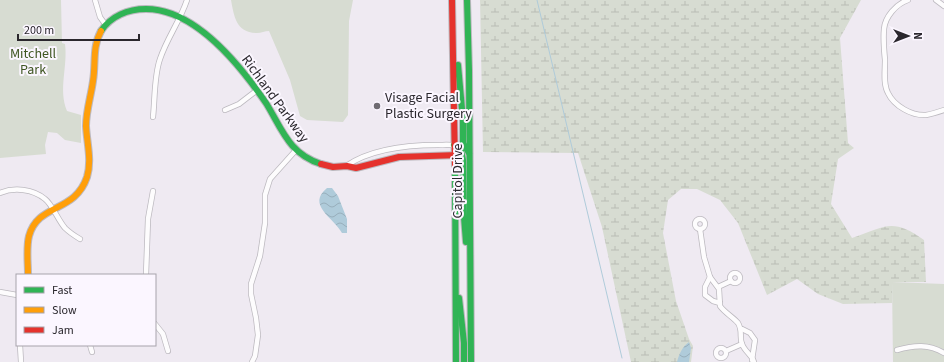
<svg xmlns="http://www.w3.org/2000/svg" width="944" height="362" font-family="'Source Sans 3',sans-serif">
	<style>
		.wetland { fill: url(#wetland-marsh) }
		.park { fill: #d7dcd2 }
		.water { fill: url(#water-waves) }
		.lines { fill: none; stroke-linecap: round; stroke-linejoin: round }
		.stream { stroke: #afcbda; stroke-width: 1 }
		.street-casing { stroke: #bcb9bf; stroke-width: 6 }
		.fast-casing { stroke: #bcb9bf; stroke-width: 8 }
		.slow-casing { stroke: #bcb9bf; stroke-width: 8 }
		.jam-casing { stroke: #bcb9bf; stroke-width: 8 }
		.street { stroke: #fdfcfd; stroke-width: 4.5 }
		.fast { stroke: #30b455; stroke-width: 6 }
		.slow { stroke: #ff9f0a; stroke-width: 6 }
		.jam { stroke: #e5322d; stroke-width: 6 }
		.poi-dot { fill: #6f6b72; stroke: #fbf6ff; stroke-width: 1.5 }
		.labels { text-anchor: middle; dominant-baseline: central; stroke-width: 4; stroke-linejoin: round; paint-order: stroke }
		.park-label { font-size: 14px; fill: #3f5622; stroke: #fbf6ff }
		.poi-label { font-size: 14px; fill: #2a272d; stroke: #fbf6ff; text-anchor: start }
		.street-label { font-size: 14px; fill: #2a272d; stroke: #fbf6ff }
	</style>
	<defs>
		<pattern id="wetland-marsh" width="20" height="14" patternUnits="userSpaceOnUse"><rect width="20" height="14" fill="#d7dcd2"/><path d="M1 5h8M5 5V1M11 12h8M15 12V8" fill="none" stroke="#b9bdb5"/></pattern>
		<pattern id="water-waves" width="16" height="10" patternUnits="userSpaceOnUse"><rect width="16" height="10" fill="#afcbda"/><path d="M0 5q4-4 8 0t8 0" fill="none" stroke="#97aebb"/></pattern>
	</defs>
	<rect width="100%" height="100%" fill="#efeaf2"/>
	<path class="wetland" d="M480,0H861L840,38L848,143L854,148L838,159L831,204L852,238C885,227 892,217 924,240L926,282H892V303L843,304L818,294L797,279L767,295L738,223L720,200L697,189H681L668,200L663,233L676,301L689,339L693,346L691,362H631L602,227L578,153L483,152Z"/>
	<g class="park">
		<path d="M0,0H61L62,43L65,44C68,67 58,89 67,111L81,115V143L65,140L57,133L48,132L45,145L46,154L0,158Z"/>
		<path d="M231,0H353L349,21L348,115L343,122L307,120L300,116L290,80L269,31C265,31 261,33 257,33C236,33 234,16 231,0Z"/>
		<path d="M892,282L944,284V362H893Z"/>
	</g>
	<g class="water">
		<path d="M327,188H332L338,196L347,219V233H342C334,218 306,205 327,188Z"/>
		<path d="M689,342L691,348L689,362H677C679,354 682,347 689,342Z"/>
	</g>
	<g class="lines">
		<path class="stream" d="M537,0L622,358"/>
		<defs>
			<g id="street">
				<path d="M95,0L100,17L105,24"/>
				<path d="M908,0C896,4 885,17 884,29C883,39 884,50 885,60C885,71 883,84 888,93C894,106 912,116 926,115C932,114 938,112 944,110"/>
				<path d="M936,0L944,6"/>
				<path d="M225,110L239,104L256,91"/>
				<path d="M153,117C155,99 154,76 160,59C167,38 180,21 187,0"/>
				<path d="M346,166C372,148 408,145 438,145C444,145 451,144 456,146"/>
				<path d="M0,193C14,187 33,189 45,199C52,204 58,220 65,228C69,232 75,236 80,239"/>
				<circle cx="700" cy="224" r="5"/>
				<path d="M700,229L704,257L710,277L719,289L720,306C725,313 733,317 738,323C743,331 739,337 742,344C745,352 752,355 754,362"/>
				<circle cx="735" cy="278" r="5"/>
				<path d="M146,275L148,219L153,191"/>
				<path d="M710,277L705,287V295L713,301L720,303"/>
				<path d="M718,287L731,281"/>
				<path d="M0,292L17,295"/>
				<path d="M155,324L163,334L168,351"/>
				<path d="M742,329L750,333L755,340L752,360"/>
				<path d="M20,345L21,362"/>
				<path d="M90,345L92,352"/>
				<circle cx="721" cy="353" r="5"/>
				<path d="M897,350C914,345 929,344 944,353"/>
				<path d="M726,351L742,344"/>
				<path d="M252,362L255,356L258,335L256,318L251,294V284L260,256L265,223V195L270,179L296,150"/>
			</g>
			<g id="fast">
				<path d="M467,0L469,70L471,362"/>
				<path d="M101,31C111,16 128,9 146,9C196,9 240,65 266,103C282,129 289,154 321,164"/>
				<path d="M458,65L463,120V143L469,153"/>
				<path d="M454,145L461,151L463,160L464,217L466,242"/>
				<path d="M455,168L456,362"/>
				<path d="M459,298L464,343V362"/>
			</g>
			<path id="slow" d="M28,275C28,262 26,248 29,236C38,203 75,213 87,177C92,160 87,144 86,126C86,111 91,96 93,81C96,64 92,47 101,31"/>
			<g id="jam">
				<path d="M452,0L455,168"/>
				<path d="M321,164L333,167L347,166L356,168L399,157L459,155"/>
			</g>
		</defs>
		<use href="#street" class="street-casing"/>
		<use href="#fast" class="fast-casing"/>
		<use href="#slow" class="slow-casing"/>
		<use href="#jam" class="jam-casing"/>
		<use href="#street" class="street"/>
		<use href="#fast" class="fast"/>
		<use href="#slow" class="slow"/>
		<use href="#jam" class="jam"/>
	</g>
	<circle class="poi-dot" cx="377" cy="106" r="4"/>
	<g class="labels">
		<g class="park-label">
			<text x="33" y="54">Mitchell<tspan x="33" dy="16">Park</tspan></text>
		</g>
		<g class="poi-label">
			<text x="385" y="98">Visage Facial<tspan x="385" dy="16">Plastic Surgery</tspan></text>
		</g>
		<g class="street-label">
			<text transform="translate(275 99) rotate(54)">Richland Parkway</text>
			<text transform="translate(458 181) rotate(-90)">Capitol Drive</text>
		</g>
	</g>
	<rect x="16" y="274" width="140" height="72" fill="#fbf6ff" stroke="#a7a3ab"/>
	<rect x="24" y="287" width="20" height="6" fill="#30b455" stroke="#a7a3ab"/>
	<text x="52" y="294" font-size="12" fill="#2a272d">Fast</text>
	<rect x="24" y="307" width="20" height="6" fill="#ff9f0a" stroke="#a7a3ab"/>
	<text x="52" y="314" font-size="12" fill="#2a272d">Slow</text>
	<rect x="24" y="327" width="20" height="6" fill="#e5322d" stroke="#a7a3ab"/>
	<text x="52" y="334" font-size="12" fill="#2a272d">Jam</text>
	<g transform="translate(908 36) rotate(90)" stroke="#fbf6ff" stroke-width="3" paint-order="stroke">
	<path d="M0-3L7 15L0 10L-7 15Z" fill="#2a272d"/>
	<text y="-6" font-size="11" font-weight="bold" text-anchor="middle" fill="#2a272d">N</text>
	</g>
	<path d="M18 34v6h121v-6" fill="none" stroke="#2a272d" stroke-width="2"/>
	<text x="24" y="34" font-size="12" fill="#2a272d" stroke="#fbf6ff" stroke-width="3" paint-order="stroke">200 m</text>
</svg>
